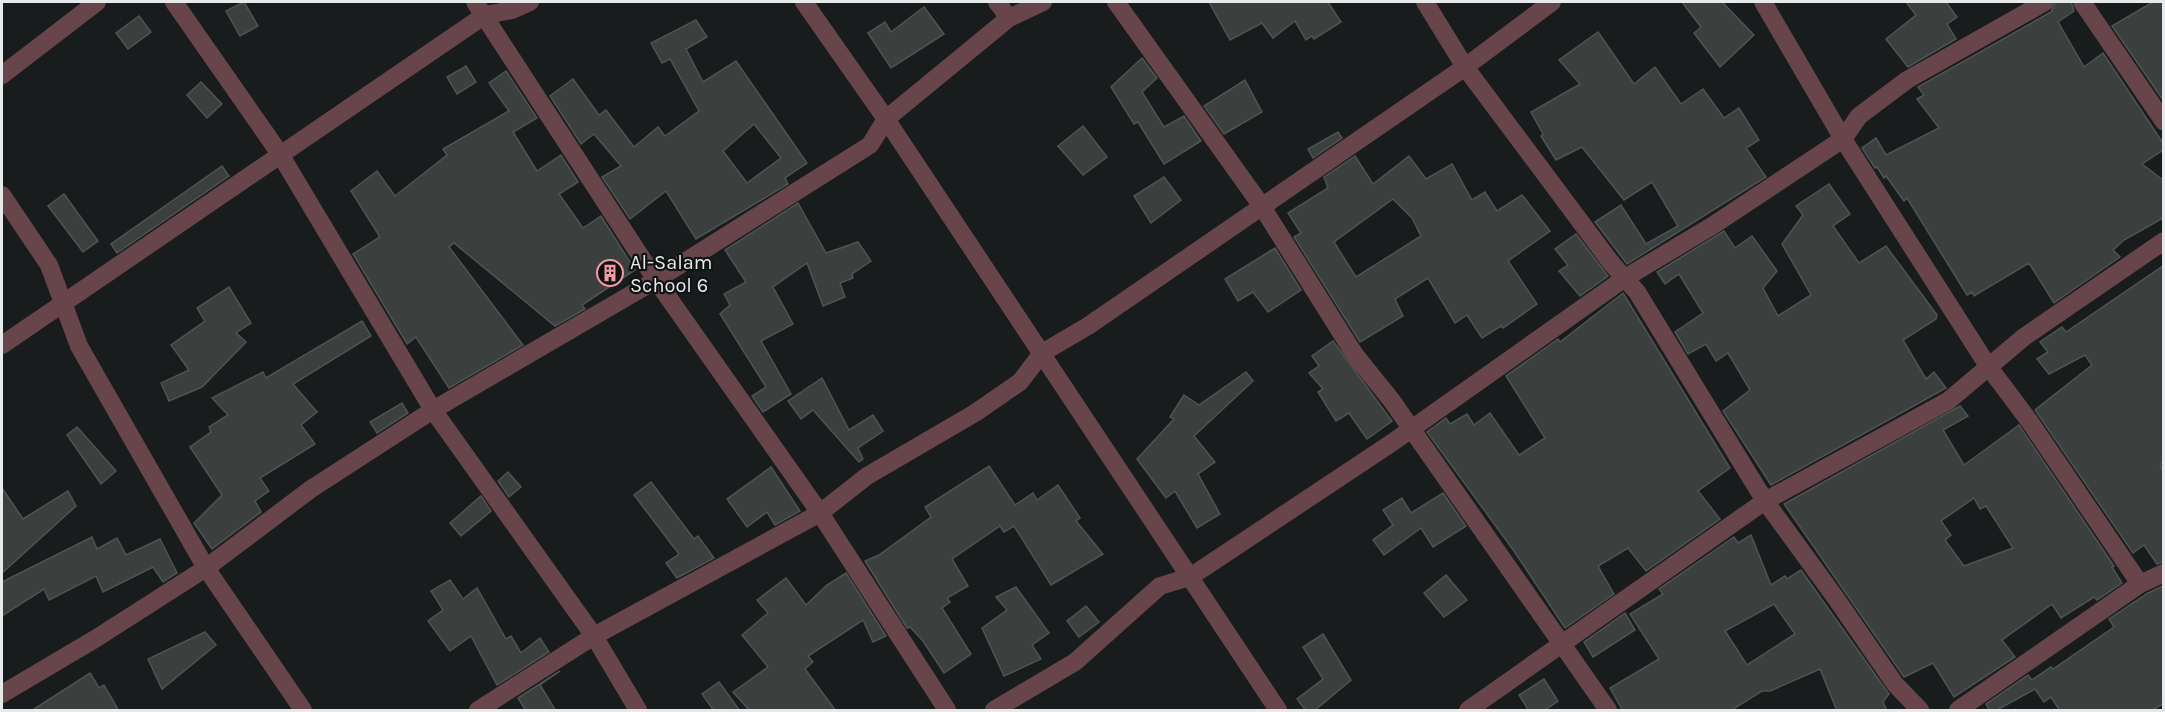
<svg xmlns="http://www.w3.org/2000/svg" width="2165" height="712" font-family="Karla,sans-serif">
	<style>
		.building { fill: #3b403f; stroke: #4e5353; stroke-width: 1.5; fill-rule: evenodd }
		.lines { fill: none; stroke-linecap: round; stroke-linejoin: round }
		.minor { stroke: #67454a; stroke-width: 18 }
		.labels { text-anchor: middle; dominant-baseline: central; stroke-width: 4.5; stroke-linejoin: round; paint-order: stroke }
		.poi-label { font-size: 20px; fill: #e7eaea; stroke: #0f1313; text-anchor: start }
	</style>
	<rect width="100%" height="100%" fill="#181c1c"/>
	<g class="building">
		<path d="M244,2L258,26L240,36L226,11Z"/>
		<path d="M1209,2H1328L1341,22L1314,39L1312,36L1306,40L1295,21L1273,38L1262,23L1230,40Z"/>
		<path d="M1682,2H1722L1754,35L1720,67L1694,33L1701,27Z"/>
		<path d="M1906,2H1946L1957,17L1947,24L1956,39L1908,67L1886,39L1916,15Z"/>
		<path d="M2056,2H2071L2074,11L2058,22L2084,67L2103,53L2163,143V150L2142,164L2163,180V218L2124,240L2113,250L2120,257L2054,303L2029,263L1974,296L1972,292L1967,295L1907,198L1904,201L1886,176L1884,178L1877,167L1875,168L1862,148L1876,138L1886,155L1939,128L1917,99L1924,95L1918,87L2051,12Z"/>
		<path d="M2153,2H2163V100L2112,26Z"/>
		<path d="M924,7L944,34L891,68L868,33L885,22L891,32Z"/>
		<path d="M139,16L151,32L128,49L116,33Z"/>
		<path d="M696,20L707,37L686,49L703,82L736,61L807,163L785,178L788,184L696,239L666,191L630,219L602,177L621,166L594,134L581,144L550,96L573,79L599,115L606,110L634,147L658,127L665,136L699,111L670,59L662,63L651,43ZM754,124L781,158L747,183L723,151Z"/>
		<path d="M1598,32L1634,84L1655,67L1681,104L1703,89L1724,118L1739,108L1759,140L1746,148L1766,177L1627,264L1595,222L1621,205L1646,244L1678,226L1652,182L1624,200L1582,147L1556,160L1541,136L1543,134L1531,112L1580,84L1559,60Z"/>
		<path d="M1142,58L1157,78L1142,92L1164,127L1184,116L1201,141L1164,164L1138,122L1134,124L1111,87Z"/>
		<path d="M466,66L476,82L457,94L447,77Z"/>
		<path d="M506,71L537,118L513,132L537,171L561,155L578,182L559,194L583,228L601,216L635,270L582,305L585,309L555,326L454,243L449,247L523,345L449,388L416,337L407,344L353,254L380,237L351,191L377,171L395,196L447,155L443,149L509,111L489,83Z"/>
		<path d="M1245,80L1262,112L1224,134L1204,106Z"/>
		<path d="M201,82L222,104L207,118L187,95Z"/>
		<path d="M1083,126L1107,157L1083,175L1058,146Z"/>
		<path d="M1338,132L1342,138L1313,158L1308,149Z"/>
		<path d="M1355,156L1373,184L1409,156L1426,179L1452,164L1472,200L1485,192L1497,211L1522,195L1550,231L1508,261L1537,304L1503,328L1501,326L1482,338L1467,315L1455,323L1428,278L1395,299L1403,316L1360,342L1294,237L1301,233L1288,213L1328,188L1324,177ZM1393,199L1412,218L1421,236L1356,277L1334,242Z"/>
		<path d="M222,166L229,176L117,253L111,244Z"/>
		<path d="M1164,177L1181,200L1151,223L1134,196Z"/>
		<path d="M1829,184L1850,214L1833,226L1859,263L1886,246L1937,315L1936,319L1903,340L1926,379L1934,372L1946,388L1771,485L1723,411L1750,390L1728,353L1716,361L1706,344L1688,354L1675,332L1703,313L1679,274L1665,284L1657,272L1724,231L1735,248L1752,236L1777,271L1763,288L1778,316L1811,295L1782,244L1803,215L1796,206Z"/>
		<path d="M64,194L98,241L83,252L48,206Z"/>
		<path d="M798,203L826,253L858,242L871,261L852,274L853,278L840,283L845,297L823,306L807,263L773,287L793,324L761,341L791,394L763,412L752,396L766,387L720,314L730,305L724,294L746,282L725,250Z"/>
		<path d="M1576,234L1608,276L1580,296L1559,271L1568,265L1555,249Z"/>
		<path d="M1275,248L1301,290L1268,312L1253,292L1238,301L1225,279Z"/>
		<path d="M2163,266V462L2160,465L2163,470V562L2157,564L2144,545L2133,553L2035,410L2092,365L2085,355L2049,374L2037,359L2048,352L2040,342L2062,327L2066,332Z"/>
		<path d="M229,287L251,323L236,333L246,342L202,387L169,401L161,383L189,370L171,345L205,321L197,308Z"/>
		<path d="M1623,293L1730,468L1698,491L1720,519L1646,571L1628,548L1598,566L1614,594L1565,628L1514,551L1427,432L1446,418L1450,424L1467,414L1474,425L1490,413L1519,455L1545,438L1506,376L1558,339L1560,342Z"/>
		<path d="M362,321L371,336L293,384L317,412L301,425L315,444L260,478L269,491L255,501L261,512L212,549L194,523L222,495L190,447L211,432L209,427L228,415L212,398L263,372L266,378Z"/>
		<path d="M1333,341L1392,421L1367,439L1349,413L1336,421L1318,392L1323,389L1309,373L1319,366L1312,356Z"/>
		<path d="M1246,372L1253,381L1194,436L1215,462L1198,474L1220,514L1197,528L1175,491L1166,498L1137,459L1174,419L1170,417L1184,395L1199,405Z"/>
		<path d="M822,378L849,430L873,415L883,431L858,448L863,459L859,462L813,410L801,419L788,401Z"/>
		<path d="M402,403L408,413L377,433L370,422Z"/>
		<path d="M1960,406L1968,416L1943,430L1964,465L2019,425L2114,566L2112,567L2122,583L2097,600L2094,597L2061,618L2052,604L2002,640L2015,657L1954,697L1933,663L1904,677L1784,504ZM1974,498L1980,509L1986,506L2013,548L1964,566L1945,540L1951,535L1941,521Z"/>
		<path d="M77,427L116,471L101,484L67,435Z"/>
		<path d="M989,466L1015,505L1033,493L1037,500L1058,485L1080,518L1076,521L1103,554L1051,585L1014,526L1004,532L1000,526L952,559L968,586L947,598L950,602L942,608L971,654L944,673L923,641L910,627L907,628L865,561L879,555L931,517L925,507Z"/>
		<path d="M771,467L800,511L775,525L767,512L747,527L727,499Z"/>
		<path d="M508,472L521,487L509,497L498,481Z"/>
		<path d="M651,482L694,539L698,536L714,558L677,578L666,563L679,554L634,495Z"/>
		<path d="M2,488L23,519L68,491L76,506L2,573Z"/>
		<path d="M1443,493L1466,526L1433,547L1421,528L1384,555L1373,540L1393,525L1383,510L1402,498L1411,513Z"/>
		<path d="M481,496L491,511L461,536L450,523Z"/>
		<path d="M1751,535L1771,585L1785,576L1787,579L1801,570L1889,694L1883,702L1887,711H1837L1820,669L1770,691H1762L1730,711H1623L1610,688L1659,659L1630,614L1663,594L1659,589L1734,537L1738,543ZM1774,604L1795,634L1747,665L1725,631Z"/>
		<path d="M92,537L97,549L117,538L126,555L160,539L177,573L163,582L153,567L103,592L96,576L49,600L44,589L2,616V582Z"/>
		<path d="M846,573L886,636L873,642L863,620L808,656L813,662L805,669L836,711H750L733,692L768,667L742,635L768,613L757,600L786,578L806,605L827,585Z"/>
		<path d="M1446,575L1467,600L1444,617L1424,593Z"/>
		<path d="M450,580L463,599L477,588L506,639L511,636L521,653L540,638L549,652L497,685L471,636L450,651L428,621L443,610L431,591Z"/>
		<path d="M2163,586V704L2151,711H2060L2051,697L2044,702L2035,689L1995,711H1990L1986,704L2028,675L2032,680L2051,667L2053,669L2114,627L2109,619L2148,593Z"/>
		<path d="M1016,587L1049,633L1032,645L1041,659L1004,676L982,628L1007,610L996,597Z"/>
		<path d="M1086,606L1099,622L1079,637L1067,621Z"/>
		<path d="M1625,613L1635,630L1593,657L1584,642Z"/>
		<path d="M205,632L216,645L162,689L148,659Z"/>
		<path d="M1323,634L1351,680L1314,711H1306L1297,699L1323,679L1303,647Z"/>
		<path d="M560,671L540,685L556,711H526L518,698Z"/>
		<path d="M90,673L99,688L104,685L119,711H31Z"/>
		<path d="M1544,679L1558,701L1544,711H1529L1519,695Z"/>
		<path d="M719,682L740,711H714L702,694Z"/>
	</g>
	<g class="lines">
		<g class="minor">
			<path d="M174,2L280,154L433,410L594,636L638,710"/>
			<path d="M475,2L656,280L820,513L947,710"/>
			<path d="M804,2L886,119L1278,710"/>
			<path d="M997,2L1009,18"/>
			<path d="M1116,2L1261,205L1355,355L1392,401L1608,710"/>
			<path d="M1425,2L1465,67L1612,264L1637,292L1765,501L1835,597L1895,684L1920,710"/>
			<path d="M1763,2L1843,139L1988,366L2030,422L2140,584"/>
			<path d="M2082,2L2164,122"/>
			<path d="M2,75L97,2"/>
			<path d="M2,195L49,265L79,346L206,568L303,710"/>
			<path d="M2,345L485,15L512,10L530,2"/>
			<path d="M2,694L95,639L206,568L311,489L433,410L656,280L870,145L886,119L1009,18L1043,2"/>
			<path d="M478,710L594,636L820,513L867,476L975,413L1020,382L1042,353L1088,326L1465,67L1552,2"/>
			<path d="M994,710L1075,662L1160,586L1190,577L1393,442L1625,278L1712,226L1843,139L1859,116L1907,80L2045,2"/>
			<path d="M1468,710L1765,501L1948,401L2024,337L2164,241"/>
			<path d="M1958,710L2140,584L2164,573"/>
		</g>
	</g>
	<defs>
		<symbol id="building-ring" viewBox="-11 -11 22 22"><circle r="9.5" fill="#0f1313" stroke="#f39aa7" stroke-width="1.5"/><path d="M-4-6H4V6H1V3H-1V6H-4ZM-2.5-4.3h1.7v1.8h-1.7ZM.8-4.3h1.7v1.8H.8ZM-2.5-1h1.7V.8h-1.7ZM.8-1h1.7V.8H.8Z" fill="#f39aa7"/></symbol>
	</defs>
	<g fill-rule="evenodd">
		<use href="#building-ring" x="595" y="258" width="30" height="30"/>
	</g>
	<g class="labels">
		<g class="poi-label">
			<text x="630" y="262">Al-Salam<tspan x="630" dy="23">School 6</tspan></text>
		</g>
	</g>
	<rect width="2165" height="712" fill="none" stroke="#e7eaea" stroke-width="6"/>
</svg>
